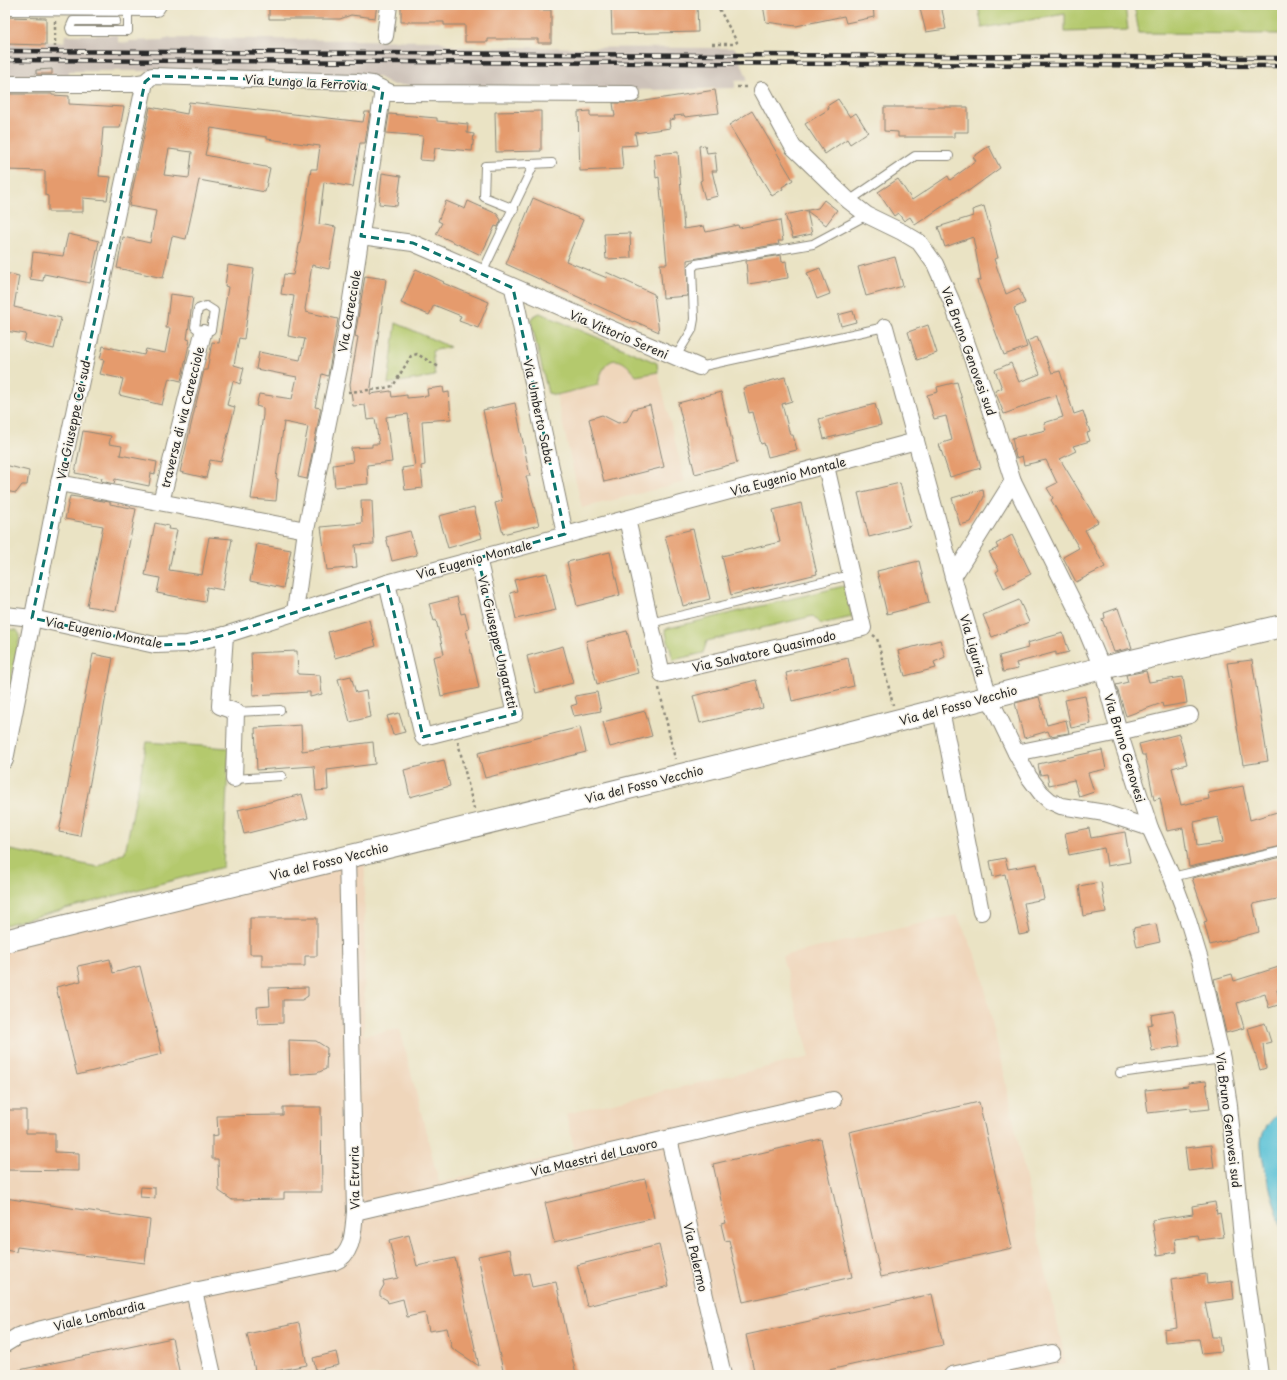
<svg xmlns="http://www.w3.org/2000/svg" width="1287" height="1380" font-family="'Playpen Sans',sans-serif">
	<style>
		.built { fill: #efd6bb }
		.industrial { fill: #cdc2b9 }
		.green { fill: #b4c96d; stroke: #707a4c }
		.water { fill: #5bc2d7; stroke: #437681 }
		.building { fill: #e59b6d; fill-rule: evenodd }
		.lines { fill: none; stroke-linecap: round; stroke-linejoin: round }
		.lane-casing { stroke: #8a8778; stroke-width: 10 }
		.street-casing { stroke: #8a8778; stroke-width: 18 }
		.secondary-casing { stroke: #8a8778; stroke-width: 24 }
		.path { stroke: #8a8778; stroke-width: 2.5; stroke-dasharray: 3 3; stroke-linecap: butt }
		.lane { stroke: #fff; stroke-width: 8 }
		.street { stroke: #fff; stroke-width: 16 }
		.secondary { stroke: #fff; stroke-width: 22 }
		.rail-casing { stroke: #2b2b2b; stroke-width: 4.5 }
		.rail { stroke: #f7f3e8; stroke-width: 3; stroke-dasharray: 9; stroke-linecap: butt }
		.marked { fill: none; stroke: #0f766e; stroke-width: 3; stroke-dasharray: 8 5; stroke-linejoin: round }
		.labels { text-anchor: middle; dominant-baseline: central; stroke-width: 3; stroke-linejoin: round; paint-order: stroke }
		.street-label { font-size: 12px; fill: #2b2b2b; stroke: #f7f3e8 }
	</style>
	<rect width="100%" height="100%" fill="#f7f3e8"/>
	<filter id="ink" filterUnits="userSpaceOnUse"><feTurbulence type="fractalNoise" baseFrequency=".025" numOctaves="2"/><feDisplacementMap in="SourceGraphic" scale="8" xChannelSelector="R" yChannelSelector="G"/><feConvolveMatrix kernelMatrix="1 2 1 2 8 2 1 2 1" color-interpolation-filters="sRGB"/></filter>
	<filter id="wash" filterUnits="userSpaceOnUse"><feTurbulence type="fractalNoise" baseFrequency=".012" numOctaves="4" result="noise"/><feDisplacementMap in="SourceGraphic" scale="16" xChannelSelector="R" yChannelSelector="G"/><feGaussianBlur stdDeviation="0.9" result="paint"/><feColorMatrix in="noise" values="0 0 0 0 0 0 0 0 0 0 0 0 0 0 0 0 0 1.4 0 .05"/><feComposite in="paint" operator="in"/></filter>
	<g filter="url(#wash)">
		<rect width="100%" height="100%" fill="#eae3c4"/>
		<g class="built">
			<path d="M613,361H621L630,367L636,376L658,372L685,482L582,508L556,395L598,385L600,372L604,365Z"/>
			<path d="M365,847L364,1035L400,1029L439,1183L575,1152L566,1114L810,1057L782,956L957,915L980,965L1066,1364L1017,1375H5V930Z"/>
		</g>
		<path class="industrial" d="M65,35H118V42L129,43V41L162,40L169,38L439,41L456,47L735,48L748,80L735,81V88L655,90L393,85L378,77L276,76L157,71H69V78H5V44L46,45V42H64Z"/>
		<g class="green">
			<path d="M978,5H1125L1128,30L1065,32V14L982,28Z"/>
			<path d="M1134,5H1282V34L1139,33Z"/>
			<path d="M540,313L657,363L658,372L636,376C619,350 603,358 598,385L556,395L548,393L531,321L533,316Z"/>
			<path d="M396,323L450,347L432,351L435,376L388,384Z"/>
			<path d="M844,586L852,617L821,624L813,616L707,641L703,653L673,660L665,629Z"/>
			<path d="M5,629L17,630L20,635L5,713Z"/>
			<path d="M147,742L229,748L223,867L5,925V866L10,850L98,867L125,852Z"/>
		</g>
		<path class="water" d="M1282,1111V1230C1276,1207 1260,1163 1261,1141C1262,1130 1273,1117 1282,1111Z"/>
		<g id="blocks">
			<g class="building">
				<path d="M269,5H377L375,18L351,15L340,19H269Z"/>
				<path d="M401,5H539V10H551V43H538V39H488V42H465V25H444V22H401Z"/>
				<path d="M611,5H697L698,32L612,34Z"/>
				<path d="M763,5H873L874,17L846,23L844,16L796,26L766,22Z"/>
				<path d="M919,5H941L946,29L926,32Z"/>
				<path d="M5,17L46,18V45L5,44Z"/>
				<path d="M52,69V74H36V70Z"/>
				<path d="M715,90L719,113L685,117L684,115L674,116L675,119L669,120L670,128L635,133L637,145L621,146L623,169L580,171L578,112L590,111V116H615L613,103H632Z"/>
				<path d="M5,94H52V95L69,96V104L124,107L120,128H103L99,176L111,177L107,200L83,198V212H48V196L45,195V171L5,170Z"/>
				<path d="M838,99L850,117L856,113L868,132L850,144L847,139L825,154L805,124L829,109L827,106Z"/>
				<path d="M189,102L363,122L365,112H370L365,143H360L353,187L324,182L319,224L336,227L329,269L312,265L305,309L306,312L338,319L328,376L322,374L315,407L321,408L307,479L298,477L308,427L284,422L276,478L278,479L276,501L251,499L263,415V408L256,406L259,394L292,399L297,377L256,369L259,352L300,360L305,339L288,336L294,296L281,294L284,274L293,275L304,221L311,169H317L320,146L267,139V137L211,128L205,155L270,168L265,192L199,180L186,239L172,236L163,278L117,268L123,237L150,243L156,211L129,206L150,107L187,114ZM169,149L192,152L189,178L164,175Z"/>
				<path d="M884,107H968V132H954V137H898V132L884,131Z"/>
				<path d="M541,111V151L496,152L495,112Z"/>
				<path d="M752,111L793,180L782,187L783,189L772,196L729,125Z"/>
				<path d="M389,114L437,118V121L468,124L467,133L474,134L472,151L435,148L433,161L420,160L423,136L386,133Z"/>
				<path d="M705,145L707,153L715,152L717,171H712L718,196L705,199L700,181L702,180L699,146Z"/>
				<path d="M989,146L1000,168L967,192V190L915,225L910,217L904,221L898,213L894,216L878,192L898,179L912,200L948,176L950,180L976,161L973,157Z"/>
				<path d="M678,152L684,229L704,226L706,232L738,225L739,228L780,220L783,241H778L779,244L687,260L688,296L663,298L660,264H667L659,177L656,178L654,154Z"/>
				<path d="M382,173L401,176L397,206L379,204Z"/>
				<path d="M533,198L583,220L566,261L607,278L606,272L654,294L659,332L634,321L633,322L506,264Z"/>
				<path d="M824,200L837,210L826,225L807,211L812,234L793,238L785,215L818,208Z"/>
				<path d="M446,201L465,209L468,201L497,214L501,220L498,227L495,226L481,255L436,234L442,223L438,221Z"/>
				<path d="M984,206L998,258L994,259L1006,294L1019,288L1025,303L1014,308L1027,347L1004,355L977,281L981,280L973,237L945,247L938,227L973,216L972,210Z"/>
				<path d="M630,233L631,258L606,259L604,234Z"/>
				<path d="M68,234L99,241L90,283L44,274L43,281L30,279L33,252L63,256Z"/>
				<path d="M781,255L782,262L786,261L788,278L748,284L746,261Z"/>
				<path d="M895,257L903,286L866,296L858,267Z"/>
				<path d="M228,265L254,269L244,339L239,338L234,365L244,368L240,384L233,381L227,405L235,407L221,462L210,460L206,478L180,472L204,370H207L212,342L219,343L228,287L225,286Z"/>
				<path d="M820,268L830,294L817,299L807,273Z"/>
				<path d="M416,269L444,282L443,283L489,302L478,328L459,321L461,316L434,305L429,315L401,303Z"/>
				<path d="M5,273L19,276L14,307L61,318L54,349L24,342L26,334L5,331Z"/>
				<path d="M365,276L386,279L370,394L391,391L392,397L407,395V398L428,396L427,389L443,387L444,393L449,392L451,419L422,421L425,465L421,466L423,488L405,490L402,468L415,466L408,414L386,417L392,462L367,465L368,484L335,487L333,465L353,462L351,448L372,447V444H379L375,419L367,420L365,405L353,406L350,384L358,337L355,336Z"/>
				<path d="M170,294L193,297L187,339L190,340L181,381L169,378L162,405L119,395L123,379L100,374L104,360L100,359L103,346L144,355L146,349L165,353L170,328H166Z"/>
				<path d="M853,311L856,322L841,326L838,315Z"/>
				<path d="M928,325L937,353L917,360L908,332Z"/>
				<path d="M1037,337L1052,373L1060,371L1074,414L1083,411L1090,432L1087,433L1090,441L1073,446L1076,451L1060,459L1098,522L1085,530L1105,567L1076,582L1063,557L1079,548L1051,500L1053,498L1047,488L1057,483L1046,460L1024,465L1022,456L1016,458L1012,438L1046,430L1044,423L1063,417L1056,395L1034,402V403L1004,414L995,391L1002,388L995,370L1011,363L1019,382L1040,374L1027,341Z"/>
				<path d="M785,377L792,401L782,404L790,435H793L797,450L768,457L764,443L761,444L753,412L749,413L743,388Z"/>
				<path d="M957,382L981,468L950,477L939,444L952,440L946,416L934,419L927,395L938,392L937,387Z"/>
				<path d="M721,392L737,463L695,474L678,403Z"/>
				<path d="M515,403L530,476H526L539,525L503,534L495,503L502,501L483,410Z"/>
				<path d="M875,404L881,425L824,439L819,419Z"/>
				<path d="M650,405L664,467L604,482L589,419L602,415L618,423L627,421L633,409Z"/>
				<path d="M83,431L111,436L109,444L122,446L120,455L157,462L155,474L151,473L149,486L115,479L114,484L101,481L102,478L75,473Z"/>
				<path d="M5,465L29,471L27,485H22L16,493L5,491Z"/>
				<path d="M900,483L911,526L869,537L858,493Z"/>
				<path d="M983,489L984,497L971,522L960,525L952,498Z"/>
				<path d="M70,496L110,502V504L136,509L116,611L87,606L103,526L65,519Z"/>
				<path d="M361,500H372L374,544L355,545L357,567L327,570L321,527L362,523Z"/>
				<path d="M801,503L817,574L731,595L722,556L780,542L773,510Z"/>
				<path d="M474,507L482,538L448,548L439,516Z"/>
				<path d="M155,523L169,526L168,529L177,530L169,570L202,575L209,537L232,539L223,590L207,587L205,602L157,593L160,578L145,575Z"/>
				<path d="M693,529L710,599L683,606L665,536Z"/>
				<path d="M410,531L417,555L392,561L386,537Z"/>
				<path d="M1012,535L1031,574L1004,588L996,572L999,570L989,552L998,548L996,544Z"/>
				<path d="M257,544L291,550L283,588L250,581Z"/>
				<path d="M610,552L620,595L577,606L567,562Z"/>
				<path d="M919,561L929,603L887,614L877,571Z"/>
				<path d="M547,573L556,610L516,619L510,593L517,591L514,580Z"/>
				<path d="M457,597L461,614L465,613L469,629L466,630L479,688L441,696L433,657L444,654L436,620L434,621L429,604Z"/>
				<path d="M1019,600L1029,622L992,637L983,615Z"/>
				<path d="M1118,608L1132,648L1114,652L1102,619L1105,618L1104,613Z"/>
				<path d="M369,620L376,646L335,658L328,632Z"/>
				<path d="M627,631L638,673L597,684L586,641Z"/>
				<path d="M1063,633L1069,652L1056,655V652L1016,663L1018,669L1003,672L999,656L1028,648L1027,643Z"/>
				<path d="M940,640L945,657L934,662L936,668L905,676L898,651Z"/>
				<path d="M563,646L573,683L536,693L527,656Z"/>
				<path d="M297,651L298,674L320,675L322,694L310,697V692L253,695L251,653Z"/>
				<path d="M93,654L113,658L80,836L59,832Z"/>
				<path d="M848,658L854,686L792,701L786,673Z"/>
				<path d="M1252,660L1268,761L1243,765L1227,663Z"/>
				<path d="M1146,671L1149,682L1183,677L1187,703L1163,707L1162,703L1126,716L1116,685L1128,682L1126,675Z"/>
				<path d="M351,676L356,693L366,691L370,717L350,722L338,679Z"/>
				<path d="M756,680L763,708L700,723L693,696Z"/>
				<path d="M597,692L601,711L574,716L571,706L577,704L575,696Z"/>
				<path d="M1085,696L1091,724L1071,728L1065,700Z"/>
				<path d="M1039,697L1047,725L1066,720L1069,733L1050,736L1048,731L1024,738L1015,703Z"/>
				<path d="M645,711L652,736L610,747L603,722Z"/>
				<path d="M399,713L405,732L393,735L387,716Z"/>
				<path d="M301,725L302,751L373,742L375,764L327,770L328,790L316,791L314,766L257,770L255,728Z"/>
				<path d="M580,727L586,752L485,778L478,753Z"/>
				<path d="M1179,734L1187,764L1172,768L1181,805L1209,799L1208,793L1243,786L1250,820L1277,812L1282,828V846L1189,867L1183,828L1167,831L1160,798L1154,800L1145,755H1142L1139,744ZM1218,817L1223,842L1197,846L1194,822Z"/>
				<path d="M1102,750L1106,769L1088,773L1094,792L1079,797L1074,780L1049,785L1047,774L1040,775L1038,764Z"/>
				<path d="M444,760L450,786L410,797L404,770Z"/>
				<path d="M302,794L308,818L244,834L238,810Z"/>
				<path d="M1089,828L1091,838L1125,832L1130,862L1107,866L1104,848L1069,855L1065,833Z"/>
				<path d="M1282,857V898L1253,904L1259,932L1210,945L1204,922L1207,921L1192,878Z"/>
				<path d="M1005,858L1008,869L1037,864L1044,899L1024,903L1030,933L1019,935L1005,874L993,877L990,861Z"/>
				<path d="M1101,882L1106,912L1083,916L1079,886Z"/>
				<path d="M250,918H317V956H305V966H262V954H250Z"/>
				<path d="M1156,924L1160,942L1137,947L1133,928Z"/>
				<path d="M110,959L113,973L140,966L162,1054L77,1075L56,987L81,981L78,966Z"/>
				<path d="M1282,966V989L1277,990L1281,1004L1269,1008L1265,994L1237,1003L1244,1028L1226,1033L1214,979L1232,974L1234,981Z"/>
				<path d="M308,987V996L302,1000H283V1023L258,1024L257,1007L270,1006L269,988Z"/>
				<path d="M1174,1011L1180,1046L1152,1051L1148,1025L1152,1024L1151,1015Z"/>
				<path d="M1265,1023L1271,1042L1263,1044L1266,1068L1260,1070L1248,1028Z"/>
				<path d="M289,1040L316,1041L327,1048L326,1069L317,1073L290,1075Z"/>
				<path d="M1206,1081L1210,1109L1191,1111V1108L1148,1113L1145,1090L1189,1086L1188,1083Z"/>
				<path d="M979,1102L1012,1248L881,1277L849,1132Z"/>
				<path d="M283,1107H321L322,1192H284V1199L232,1200L219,1191L218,1159H212V1136L218,1135L217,1116L283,1115Z"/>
				<path d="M5,1110H26V1133H55V1152L79,1153V1171L5,1170Z"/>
				<path d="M821,1139L852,1277L743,1302L729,1240L725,1241L721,1224L726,1223L713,1164Z"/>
				<path d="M1211,1145L1214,1168L1188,1171L1185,1148Z"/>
				<path d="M645,1179L654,1218L554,1242L545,1203Z"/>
				<path d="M141,1187L155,1188V1198L140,1197Z"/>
				<path d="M5,1198L150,1220L145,1263L17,1247L16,1252L5,1250Z"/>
				<path d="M1215,1202L1217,1214L1220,1213L1224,1237L1199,1240L1198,1236L1175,1239L1177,1252L1158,1255L1152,1220L1193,1214L1192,1206Z"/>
				<path d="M409,1235L417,1266L455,1258L479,1366L452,1348L447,1328L429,1331L425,1313L407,1317L403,1299L388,1303L387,1300L380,1296V1292L384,1285L383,1281L398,1278L389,1240Z"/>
				<path d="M659,1245L669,1286L587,1306L577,1265Z"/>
				<path d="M510,1249L515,1276L529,1273L532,1287L556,1282L576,1375H504L478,1256Z"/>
				<path d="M1206,1274L1207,1284L1232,1281L1234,1299L1205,1303L1212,1337H1219L1221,1352L1202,1354L1199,1339L1165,1342L1164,1330L1177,1328L1171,1279Z"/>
				<path d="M932,1294L943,1345L806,1375H755L746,1335Z"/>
				<path d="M299,1323L307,1365L256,1375L247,1334Z"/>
				<path d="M172,1338L180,1375H19V1370Z"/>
				<path d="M336,1352L339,1365L316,1370L313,1358Z"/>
			</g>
		</g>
	</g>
	<g filter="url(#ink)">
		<use href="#blocks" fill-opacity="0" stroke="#8a8778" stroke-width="1"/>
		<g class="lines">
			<defs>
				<g id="lane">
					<path d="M116,21H73L70,28L71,31H128V8"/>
					<path d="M849,201L915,156H949"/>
					<path d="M514,209L484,197L485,166L552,163"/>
					<path d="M482,273L534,164"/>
					<path d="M206,306L214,311L211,330L203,333L195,327L198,309Z"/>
					<path d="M675,358L692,330L694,319L692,268L696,264L813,244L867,215"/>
					<path d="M699,367L885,327"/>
					<path d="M650,623L851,575"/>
					<path d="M236,712L280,710"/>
					<path d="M234,779L282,776"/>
					<path d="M1172,877L1282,851"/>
					<path d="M1120,1073L1222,1059"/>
				</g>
				<g id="street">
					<path d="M5,7L156,8L158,5"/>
					<path d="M385,36L389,5"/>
					<path d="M5,84H133L145,82L152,76L357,82L372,84L391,93L632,94"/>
					<path d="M762,90L793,147L849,201L867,215L902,232L919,242L935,264L951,300L985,394L1013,481L1082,620L1102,668L1119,732L1150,828L1172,877L1187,917L1200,960L1222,1059L1229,1106L1244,1258L1260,1375"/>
					<path d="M361,236L413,243L699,367"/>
					<path d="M513,288L565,534"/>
					<path d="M885,327L953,577"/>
					<path d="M1013,481L953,577L989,697L1016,753L1029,777L1041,793L1050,801L1061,806L1105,813L1150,828"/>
					<path d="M59,483L306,530"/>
					<path d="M161,502L203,333"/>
					<path d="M627,519L662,674L863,628L826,466"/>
					<path d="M387,583L423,737L515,714L478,558"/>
					<path d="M295,612L306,530L345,339L383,90"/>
					<path d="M5,615L32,618L155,645L187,644L225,635L387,583L916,441"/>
					<path d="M225,635L220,706L236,712L234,779"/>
					<path d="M941,710L981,912"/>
					<path d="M1016,753L1119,732L1190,715"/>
					<path d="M5,760L59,483L145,82"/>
					<path d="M669,1139L723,1375"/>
					<path d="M355,1212L833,1100"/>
					<path d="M5,1344L18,1336L42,1329L194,1291"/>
					<path d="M213,1375L194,1291L334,1262C354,1254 353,1230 355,1212L347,857"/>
					<path d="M952,1375L1052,1353"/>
				</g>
				<path id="secondary" d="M5,941L787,749L1102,668L1282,626"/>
			</defs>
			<use href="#lane" class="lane-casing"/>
			<use href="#street" class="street-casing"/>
			<use href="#secondary" class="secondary-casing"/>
			<g class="path">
				<path d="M55,21V47"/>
				<path d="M712,44H734L737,42L717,5"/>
				<path d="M737,87H748"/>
				<path d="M348,392L380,389L393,386L411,356L417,354L439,367"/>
				<path d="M873,635L877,638L893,705"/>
				<path d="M659,688L675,759"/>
				<path d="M458,742L474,809"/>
			</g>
			<use href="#lane" class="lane"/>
			<use href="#street" class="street"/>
			<use href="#secondary" class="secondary"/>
			<defs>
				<g id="rail">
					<path d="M5,51L1282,58"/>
					<path d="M5,60L1282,66"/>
				</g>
			</defs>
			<use href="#rail" class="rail-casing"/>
			<use href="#rail" class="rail"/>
		</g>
	</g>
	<path class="marked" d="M152,76L357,82L383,90L361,236L413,243L513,288L565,534L478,558L515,714L423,737L387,583L225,635L187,644L155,645L32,618L145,82Z"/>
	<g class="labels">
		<g class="street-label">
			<text transform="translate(306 82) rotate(3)">Via Lungo la Ferrovia</text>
			<text transform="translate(349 311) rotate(-80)">Via Carecciole</text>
			<text transform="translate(619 334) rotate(23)">Via Vittorio Sereni</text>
			<text transform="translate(969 351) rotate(70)">Via Bruno Genovesi sud</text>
			<text transform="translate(539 411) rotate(78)">Via Umberto Saba</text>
			<text transform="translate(182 417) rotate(-76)">traversa di via Carecciole</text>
			<text transform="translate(73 420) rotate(-78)">Via Giuseppe Cei sud</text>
			<text transform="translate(788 476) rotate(-15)">Via Eugenio Montale</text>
			<text transform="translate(474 559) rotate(-15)">Via Eugenio Montale</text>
			<text transform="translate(104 632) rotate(11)">Via Eugenio Montale</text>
			<text transform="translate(498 642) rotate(77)">Via Giuseppe Ungaretti</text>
			<text transform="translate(973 645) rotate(74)">Via Liguria</text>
			<text transform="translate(764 651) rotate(-13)">Via Salvatore Quasimodo</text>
			<text transform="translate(958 705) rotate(-15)">Via del Fosso Vecchio</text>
			<text transform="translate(1125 748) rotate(73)">Via Bruno Genovesi</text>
			<text transform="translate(644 784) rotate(-14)">Via del Fosso Vecchio</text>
			<text transform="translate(329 861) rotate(-14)">Via del Fosso Vecchio</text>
			<text transform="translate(1229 1120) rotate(83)">Via Bruno Genovesi sud</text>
			<text transform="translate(594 1157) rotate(-13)">Via Maestri del Lavoro</text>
			<text transform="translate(354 1178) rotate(-91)">Via Etruria</text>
			<text transform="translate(696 1257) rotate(77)">Via Palermo</text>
			<text transform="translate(99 1315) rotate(-14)">Viale Lombardia</text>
		</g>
	</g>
	<rect width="1287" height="1380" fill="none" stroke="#f7f3e8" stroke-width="20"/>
</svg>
